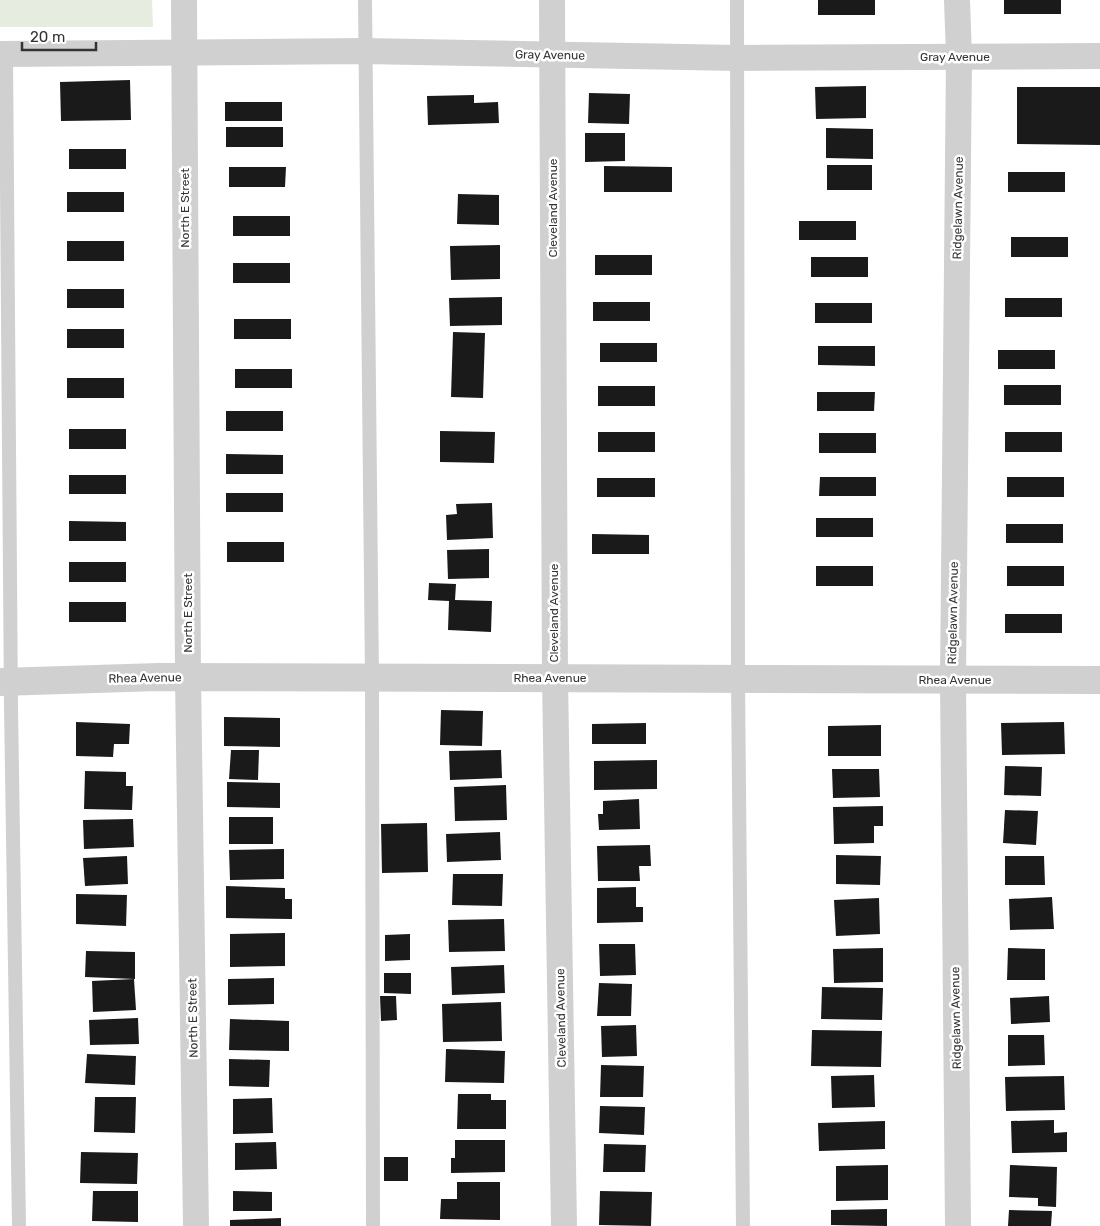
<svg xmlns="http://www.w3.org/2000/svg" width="1100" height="1226" font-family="Rubik,sans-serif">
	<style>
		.green { fill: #e6ecdf }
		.building { fill: #1a1a1a }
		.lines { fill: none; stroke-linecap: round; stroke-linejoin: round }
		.service { stroke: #d0d0d0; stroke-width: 14 }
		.minor { stroke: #d0d0d0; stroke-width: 26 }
		.tertiary { stroke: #d0d0d0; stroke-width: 28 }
		.labels { text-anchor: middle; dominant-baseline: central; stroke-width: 5; stroke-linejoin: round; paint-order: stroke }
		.street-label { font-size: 12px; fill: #333; stroke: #fff }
	</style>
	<rect width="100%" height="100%" fill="#fff"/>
	<path class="green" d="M0,0H152L153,27H0Z"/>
	<g class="building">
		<rect x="818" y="0" width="57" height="15"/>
		<rect x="1004" y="0" width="57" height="14"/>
		<path d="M130,80L131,120L61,121L60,82Z"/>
		<path d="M866,86V118L816,119L815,87Z"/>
		<path d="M1017,87H1100V145L1017,144Z"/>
		<path d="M589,93L630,94L629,124L588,123Z"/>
		<path d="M474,95V103L498,102L499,123L428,125L427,96Z"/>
		<rect x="225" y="102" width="57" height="19"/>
		<rect x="226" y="127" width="57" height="20"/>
		<path d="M826,128L873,129V159L826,158Z"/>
		<path d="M585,133H625V161L585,162Z"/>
		<rect x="69" y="149" width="57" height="20"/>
		<rect x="827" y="165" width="45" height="25"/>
		<path d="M604,166L672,167V192H604Z"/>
		<path d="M229,167H286L285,187H229Z"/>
		<rect x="1008" y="172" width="57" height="20"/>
		<rect x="67" y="192" width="57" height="20"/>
		<path d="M458,194L499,195V225L457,224Z"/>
		<rect x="233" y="216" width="57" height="20"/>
		<rect x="799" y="221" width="57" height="19"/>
		<rect x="1011" y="237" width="57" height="20"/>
		<rect x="67" y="241" width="57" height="20"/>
		<path d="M500,245V279L451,280L450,246Z"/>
		<rect x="595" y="255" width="57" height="20"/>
		<rect x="811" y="257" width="57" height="20"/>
		<rect x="233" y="263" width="57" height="20"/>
		<rect x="67" y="289" width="57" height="19"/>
		<path d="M502,297V325L450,326L449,298Z"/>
		<rect x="1005" y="298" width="57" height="19"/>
		<rect x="593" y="302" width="57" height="19"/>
		<rect x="815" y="303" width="57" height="20"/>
		<rect x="234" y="319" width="57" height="20"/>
		<rect x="67" y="329" width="57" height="19"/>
		<path d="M453,332L485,333L483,398L451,397Z"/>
		<rect x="600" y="343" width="57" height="19"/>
		<path d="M818,346H875V366L818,365Z"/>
		<rect x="998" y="350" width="57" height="19"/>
		<rect x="235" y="369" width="57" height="19"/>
		<rect x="67" y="378" width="57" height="20"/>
		<rect x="1004" y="385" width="57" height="20"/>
		<rect x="598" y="386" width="57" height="20"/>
		<path d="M817,392H875L874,411H817Z"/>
		<rect x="226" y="411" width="57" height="20"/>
		<rect x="69" y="429" width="57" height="20"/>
		<path d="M440,431L495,432L494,463L440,462Z"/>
		<rect x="598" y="432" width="57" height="20"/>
		<rect x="1005" y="432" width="57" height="20"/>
		<rect x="819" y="433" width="57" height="20"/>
		<path d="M226,454L283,455V474H226Z"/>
		<rect x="69" y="475" width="57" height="19"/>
		<path d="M820,477H876V496H819Z"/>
		<rect x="1007" y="477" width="57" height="20"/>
		<rect x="597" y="478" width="58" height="19"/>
		<rect x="226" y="493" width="57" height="19"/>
		<path d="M492,503L493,538L447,540L446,515L457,514L456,504Z"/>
		<rect x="816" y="518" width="57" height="19"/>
		<path d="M69,521L126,522V541H69Z"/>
		<rect x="1006" y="524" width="57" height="19"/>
		<path d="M592,534L649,535V554H592Z"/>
		<rect x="227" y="542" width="57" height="20"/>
		<path d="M489,549V578L448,579L447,550Z"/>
		<rect x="69" y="562" width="57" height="20"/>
		<rect x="816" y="566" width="57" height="20"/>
		<rect x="1007" y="566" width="57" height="20"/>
		<path d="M429,583L456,584L455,600L492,601L491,632L448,630L449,601L428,600Z"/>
		<rect x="69" y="602" width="57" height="20"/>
		<rect x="1005" y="614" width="57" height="19"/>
		<path d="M441,710L483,711L482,746L440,745Z"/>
		<path d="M224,717L280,718V747L224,746Z"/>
		<path d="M76,722L130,724L129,744H114L113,757L76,756Z"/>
		<path d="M1064,722L1065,754L1002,755L1001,723Z"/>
		<path d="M646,723V744H592V724Z"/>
		<path d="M881,725V756H828V726Z"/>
		<path d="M231,750H259L258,780L229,779Z"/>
		<path d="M501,750L502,778L450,780L449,751Z"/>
		<path d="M657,760V789L594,790V761Z"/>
		<path d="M1005,766L1042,767L1041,796L1004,795Z"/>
		<path d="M832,769H879L880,797L833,798Z"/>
		<path d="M85,771L126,772V786H133L132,810L84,809Z"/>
		<path d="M227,782L280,783V808L227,807Z"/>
		<path d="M506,785L507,820L455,821L454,787Z"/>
		<path d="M639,799L640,829L599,830L598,814H603V801Z"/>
		<path d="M883,806V826H874V843L834,844L833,807Z"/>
		<path d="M1005,810L1038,811L1036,845L1003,843Z"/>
		<rect x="229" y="817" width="44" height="27"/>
		<path d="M133,819L134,847L84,849L83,820Z"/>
		<path d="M427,823L428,872L382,873L381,824Z"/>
		<path d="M500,832L501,860L447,862L446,834Z"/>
		<path d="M650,845L651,866H639L640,881H598L597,846Z"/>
		<path d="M284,849V879L230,880L229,850Z"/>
		<path d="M836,855L881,856L880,885L836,884Z"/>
		<path d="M127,856L128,884L85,886L83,858Z"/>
		<path d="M1005,856H1044L1045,885H1005Z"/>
		<path d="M453,874H503L502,906L452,905Z"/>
		<path d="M226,886L285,888V899H292V919L226,918Z"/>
		<path d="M636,887V907H643V922L597,923V888Z"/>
		<path d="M76,894L127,895L126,926L76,924Z"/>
		<path d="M1052,897L1054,929L1010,930L1009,899Z"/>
		<path d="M879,898L880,934L836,936L834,900Z"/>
		<path d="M504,919L505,951L449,952L448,920Z"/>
		<path d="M285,933V966L230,967V934Z"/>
		<path d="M410,934V960L385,961V935Z"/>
		<path d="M599,944H635L636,975L600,976Z"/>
		<path d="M883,948V982L834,983L833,949Z"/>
		<path d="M1008,948L1045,949V980H1007Z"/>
		<path d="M86,951L135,952V979L85,977Z"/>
		<path d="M504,965L505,993L452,995L451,967Z"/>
		<path d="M384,973H411V994L384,993Z"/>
		<path d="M274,978V1004L228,1005V979Z"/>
		<path d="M134,979L136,1010L93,1012L92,981Z"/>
		<path d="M599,983L632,984L631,1016H597Z"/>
		<path d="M822,987L883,988L882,1020L821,1019Z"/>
		<path d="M380,996H396L397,1020L381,1021Z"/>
		<path d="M1049,996L1050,1022L1011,1024L1010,998Z"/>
		<path d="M501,1002L502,1041L443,1042L442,1004Z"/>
		<path d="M138,1018L139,1044L90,1045L89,1020Z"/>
		<path d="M230,1019L289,1021V1051L229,1050Z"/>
		<path d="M636,1025L637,1056L602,1057L601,1026Z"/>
		<path d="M812,1030L882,1031L881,1067L811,1066Z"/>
		<path d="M1008,1035H1044L1045,1065L1008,1066Z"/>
		<path d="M446,1049L505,1051L504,1083L445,1082Z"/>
		<path d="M87,1054L136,1056L135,1085L85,1083Z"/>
		<path d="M229,1059L270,1060L269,1087L229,1086Z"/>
		<path d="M601,1065L644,1066L643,1097H600Z"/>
		<path d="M874,1075L875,1107L832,1108L831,1076Z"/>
		<path d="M1064,1076L1065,1110L1006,1111L1005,1077Z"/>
		<path d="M458,1094H491V1100H506V1129H457Z"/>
		<path d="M95,1097H136L135,1133L94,1132Z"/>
		<path d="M272,1098L273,1133L233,1134V1099Z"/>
		<path d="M600,1106L645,1107L644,1135L599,1133Z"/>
		<path d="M1054,1120V1133L1067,1132V1152L1012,1153L1011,1121Z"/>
		<path d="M885,1121V1149L819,1151L818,1123Z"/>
		<path d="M455,1140H505V1172L451,1173V1158H455Z"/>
		<path d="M276,1142L277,1169L235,1170V1143Z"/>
		<path d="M604,1144L646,1145L645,1172H603Z"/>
		<path d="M81,1152L138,1153L137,1184L80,1183Z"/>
		<rect x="384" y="1157" width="24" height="24"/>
		<path d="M888,1165V1200L836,1201V1166Z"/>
		<path d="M1010,1165L1057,1167L1056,1207L1038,1206V1198L1009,1197Z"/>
		<path d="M457,1182H500V1220L440,1219L441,1199H457Z"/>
		<path d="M93,1191H138V1222L92,1221Z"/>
		<path d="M233,1191L272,1192V1211H233Z"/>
		<path d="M600,1191L652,1192L651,1226L599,1225Z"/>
		<path d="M887,1209V1226L831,1225V1210Z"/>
		<path d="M1009,1210L1052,1211L1051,1226H1008Z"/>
		<path d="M281,1218V1226H230V1220Z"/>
	</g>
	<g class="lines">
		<g class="service">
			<path d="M365,0L372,679L373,1226"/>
			<path d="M737,0L738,679L743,1226"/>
			<path d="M6,54L11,706L19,1226"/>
		</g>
		<g class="minor">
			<path d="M184,0L188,677L196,1226"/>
			<path d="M552,0L555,678L564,1226"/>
			<path d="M957,0L959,57L953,680L958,1226"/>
			<path d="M0,54L364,51L738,58L1100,56"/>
		</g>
		<path class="tertiary" d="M0,682L159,677L1100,680"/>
	</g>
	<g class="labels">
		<g class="street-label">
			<text transform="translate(550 55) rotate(1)">Gray Avenue</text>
			<text x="955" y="57">Gray Avenue</text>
			<text transform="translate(185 208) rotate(-90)">North E Street</text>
			<text transform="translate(553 208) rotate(-90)">Cleveland Avenue</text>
			<text transform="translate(958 208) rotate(-89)">Ridgelawn Avenue</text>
			<text transform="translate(188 613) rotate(-90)">North E Street</text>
			<text transform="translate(554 613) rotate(-90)">Cleveland Avenue</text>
			<text transform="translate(953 613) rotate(-89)">Ridgelawn Avenue</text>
			<text transform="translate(145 678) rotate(-1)">Rhea Avenue</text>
			<text x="550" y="678">Rhea Avenue</text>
			<text x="955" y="680">Rhea Avenue</text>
			<text transform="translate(193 1018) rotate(-91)">North E Street</text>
			<text transform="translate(561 1018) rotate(-91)">Cleveland Avenue</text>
			<text transform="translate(956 1018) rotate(-91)">Ridgelawn Avenue</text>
		</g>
	</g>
	<path d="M22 42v8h74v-8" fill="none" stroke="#333333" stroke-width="2.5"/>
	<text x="30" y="42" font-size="15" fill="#333333" stroke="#ffffff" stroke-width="4" paint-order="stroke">20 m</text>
</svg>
